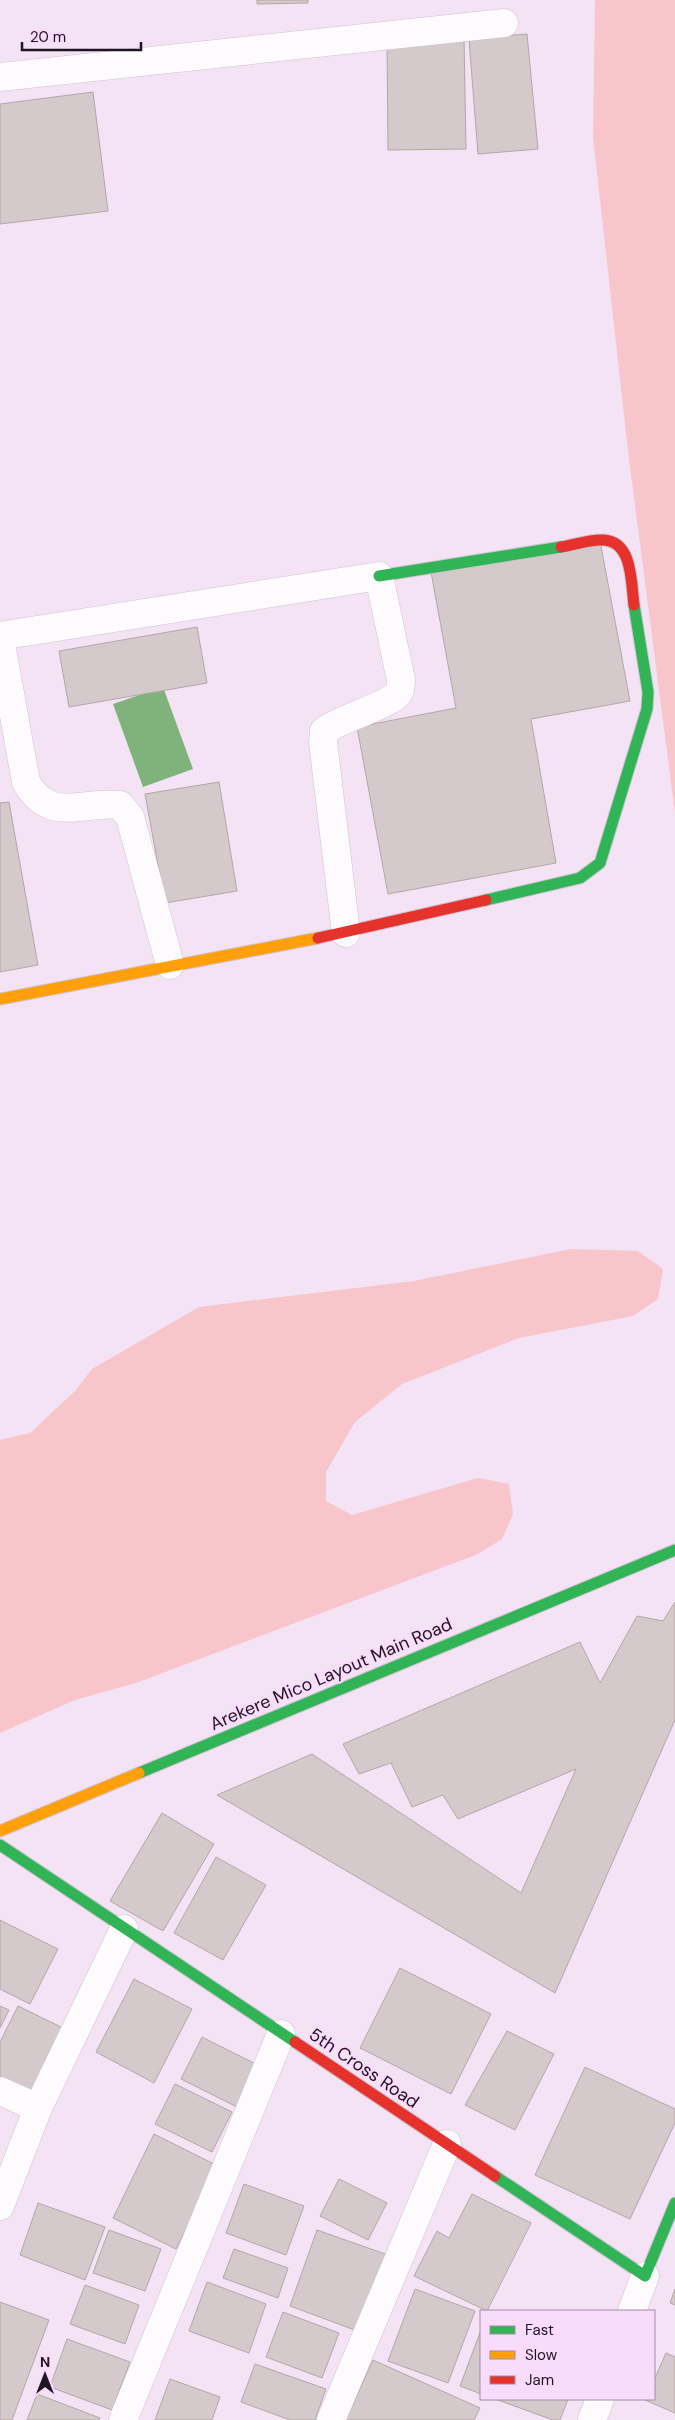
<svg xmlns="http://www.w3.org/2000/svg" width="675" height="2420" font-family="'DM Sans',sans-serif">
	<style>
		.green { fill: #f8c5cb }
		.water { fill: #80b37c }
		.building { fill: #d5cacb; stroke: #b2a6a8 }
		.lines { fill: none; stroke-linecap: round; stroke-linejoin: round }
		.street-casing { stroke: #cfc2d1; stroke-width: 29 }
		.fast-casing { stroke: #cfc2d1; stroke-width: 13 }
		.slow-casing { stroke: #cfc2d1; stroke-width: 13 }
		.jam-casing { stroke: #cfc2d1; stroke-width: 13 }
		.street { stroke: #fdfbfd; stroke-width: 28 }
		.fast { stroke: #30b455; stroke-width: 11 }
		.slow { stroke: #ff9f0a; stroke-width: 11 }
		.jam { stroke: #e5322d; stroke-width: 11 }
		.labels { text-anchor: middle; dominant-baseline: central; stroke-width: 4.5; stroke-linejoin: round; paint-order: stroke }
		.street-label { font-size: 18px; fill: #1f1521; stroke: #f9dbfc }
	</style>
	<rect width="100%" height="100%" fill="#f3e3f4"/>
	<g class="green">
		<path d="M595,0H675V813L629,459L593,137Z"/>
		<path d="M571,1249L638,1251L663,1269L658,1299L633,1316L519,1338L402,1384L355,1422L326,1472V1501L352,1515L478,1478L509,1484L513,1514L502,1539L478,1554L136,1683L75,1700L0,1733V1440L30,1433L75,1391L92,1369L199,1307L414,1281Z"/>
	</g>
	<path class="water" d="M163,687L193,769L143,787L113,704Z"/>
	<g class="building">
		<path d="M257,0H308V3L257,4Z"/>
		<path d="M527,34L538,149L478,154L469,39Z"/>
		<path d="M464,36L466,149L388,150L387,37Z"/>
		<path d="M93,92L108,211L0,224V104Z"/>
		<path d="M600,541L630,701L531,719L556,863L388,894L357,727L456,708L431,572Z"/>
		<path d="M197,627L207,683L69,707L59,651Z"/>
		<path d="M219,782L237,891L165,903L145,794Z"/>
		<path d="M9,802L38,965L0,972V803Z"/>
		<path d="M675,1602V1720L555,1993L217,1795L312,1754L521,1893L576,1769L458,1819L443,1795L412,1807L391,1763L359,1774L343,1744L580,1642L600,1683L637,1616L663,1621Z"/>
		<path d="M162,1813L214,1844L163,1931L110,1901Z"/>
		<path d="M216,1857L266,1885L223,1960L174,1933Z"/>
		<path d="M0,1920L58,1949L30,2004L0,1989Z"/>
		<path d="M400,1968L491,2014L451,2094L360,2048Z"/>
		<path d="M134,1979L192,2009L154,2083L96,2052Z"/>
		<path d="M0,2006L9,2010L0,2028Z"/>
		<path d="M18,2006L65,2029L33,2093L0,2077V2042Z"/>
		<path d="M507,2031L554,2054L515,2130L465,2105Z"/>
		<path d="M202,2037L260,2066L239,2108L181,2079Z"/>
		<path d="M585,2067L675,2109V2123L630,2219L535,2175Z"/>
		<path d="M175,2084L232,2112L212,2152L155,2124Z"/>
		<path d="M154,2134L218,2166L176,2249L113,2218Z"/>
		<path d="M339,2179L387,2203L368,2240L320,2216Z"/>
		<path d="M244,2184L304,2206L286,2255L226,2233Z"/>
		<path d="M472,2194L531,2223L487,2311L414,2276L437,2231L449,2238Z"/>
		<path d="M38,2203L105,2227L85,2280L20,2255Z"/>
		<path d="M109,2230L161,2249L145,2291L93,2273Z"/>
		<path d="M317,2230L388,2255L360,2332L290,2306Z"/>
		<path d="M234,2249L288,2268L278,2298L223,2278Z"/>
		<path d="M207,2282L266,2304L249,2353L189,2331Z"/>
		<path d="M85,2285L139,2305L125,2344L70,2324Z"/>
		<path d="M415,2289L475,2311L448,2383L388,2361Z"/>
		<path d="M675,2289V2305L670,2303Z"/>
		<path d="M0,2302L49,2320L12,2420H0Z"/>
		<path d="M283,2312L339,2333L322,2378L266,2357Z"/>
		<path d="M481,2330V2394L460,2386Z"/>
		<path d="M67,2339L130,2362L112,2410L50,2387Z"/>
		<path d="M666,2353L675,2357V2413L645,2400L654,2399V2380Z"/>
		<path d="M373,2360L480,2408L474,2420H346Z"/>
		<path d="M255,2364L326,2389L315,2420H290L241,2402Z"/>
		<path d="M170,2379L220,2397L212,2420H155Z"/>
		<path d="M37,2394L100,2418L99,2420H27Z"/>
		<path d="M495,2399H568L560,2420H553Z"/>
	</g>
	<g class="lines">
		<defs>
			<g id="street">
				<path d="M0,77L504,23"/>
				<path d="M0,636L379,576L401,680C401,683 401,689 399,692C392,705 340,718 324,731L323,742L346,933"/>
				<path d="M0,638L26,782C50,824 81,801 120,805L130,817L170,965"/>
				<path d="M0,2091L38,2108L0,2206"/>
				<path d="M38,2108L124,1929"/>
				<path d="M632,2311L645,2276"/>
				<path d="M123,2420L281,2034"/>
				<path d="M331,2420L447,2144"/>
				<path d="M592,2420L600,2399"/>
			</g>
			<g id="fast">
				<path d="M379,576L561,547"/>
				<path d="M486,900L580,878L600,863L647,709L648,692L634,605"/>
				<path d="M139,1773L675,1550"/>
				<path d="M0,1845L295,2042"/>
				<path d="M495,2176L645,2276L675,2203"/>
			</g>
			<g id="slow">
				<path d="M0,999L318,938"/>
				<path d="M0,1831L139,1773"/>
			</g>
			<g id="jam">
				<path d="M561,547C574,545 590,539 604,540C633,542 631,583 634,605"/>
				<path d="M318,938L486,900"/>
				<path d="M295,2042L495,2176"/>
			</g>
		</defs>
		<use href="#street" class="street-casing"/>
		<use href="#fast" class="fast-casing"/>
		<use href="#slow" class="slow-casing"/>
		<use href="#jam" class="jam-casing"/>
		<use href="#street" class="street"/>
		<use href="#fast" class="fast"/>
		<use href="#slow" class="slow"/>
		<use href="#jam" class="jam"/>
	</g>
	<g class="labels">
		<g class="street-label">
			<text transform="translate(331 1674) rotate(-23)">Arekere Mico Layout Main Road</text>
			<text transform="translate(364 2068) rotate(34)">5th Cross Road</text>
		</g>
	</g>
	<rect x="480" y="2310" width="175" height="90" fill="#f9dbfc" stroke="#a28ca4"/>
	<rect x="490" y="2326" width="25" height="8" fill="#30b455" stroke="#a28ca4"/>
	<text x="525" y="2335" font-size="15" fill="#1f1521">Fast</text>
	<rect x="490" y="2351" width="25" height="8" fill="#ff9f0a" stroke="#a28ca4"/>
	<text x="525" y="2360" font-size="15" fill="#1f1521">Slow</text>
	<rect x="490" y="2376" width="25" height="8" fill="#e5322d" stroke="#a28ca4"/>
	<text x="525" y="2385" font-size="15" fill="#1f1521">Jam</text>
	<g transform="translate(45 2375)" stroke="#f9dbfc" stroke-width="4" paint-order="stroke">
	<path d="M0-4L9 19L0 12L-9 19Z" fill="#1f1521"/>
	<text y="-8" font-size="14" font-weight="bold" text-anchor="middle" fill="#1f1521">N</text>
	</g>
	<path d="M22 42v8h119v-8" fill="none" stroke="#1f1521" stroke-width="2.5"/>
	<text x="30" y="42" font-size="15" fill="#1f1521" stroke="#f9dbfc" stroke-width="4" paint-order="stroke">20 m</text>
</svg>
